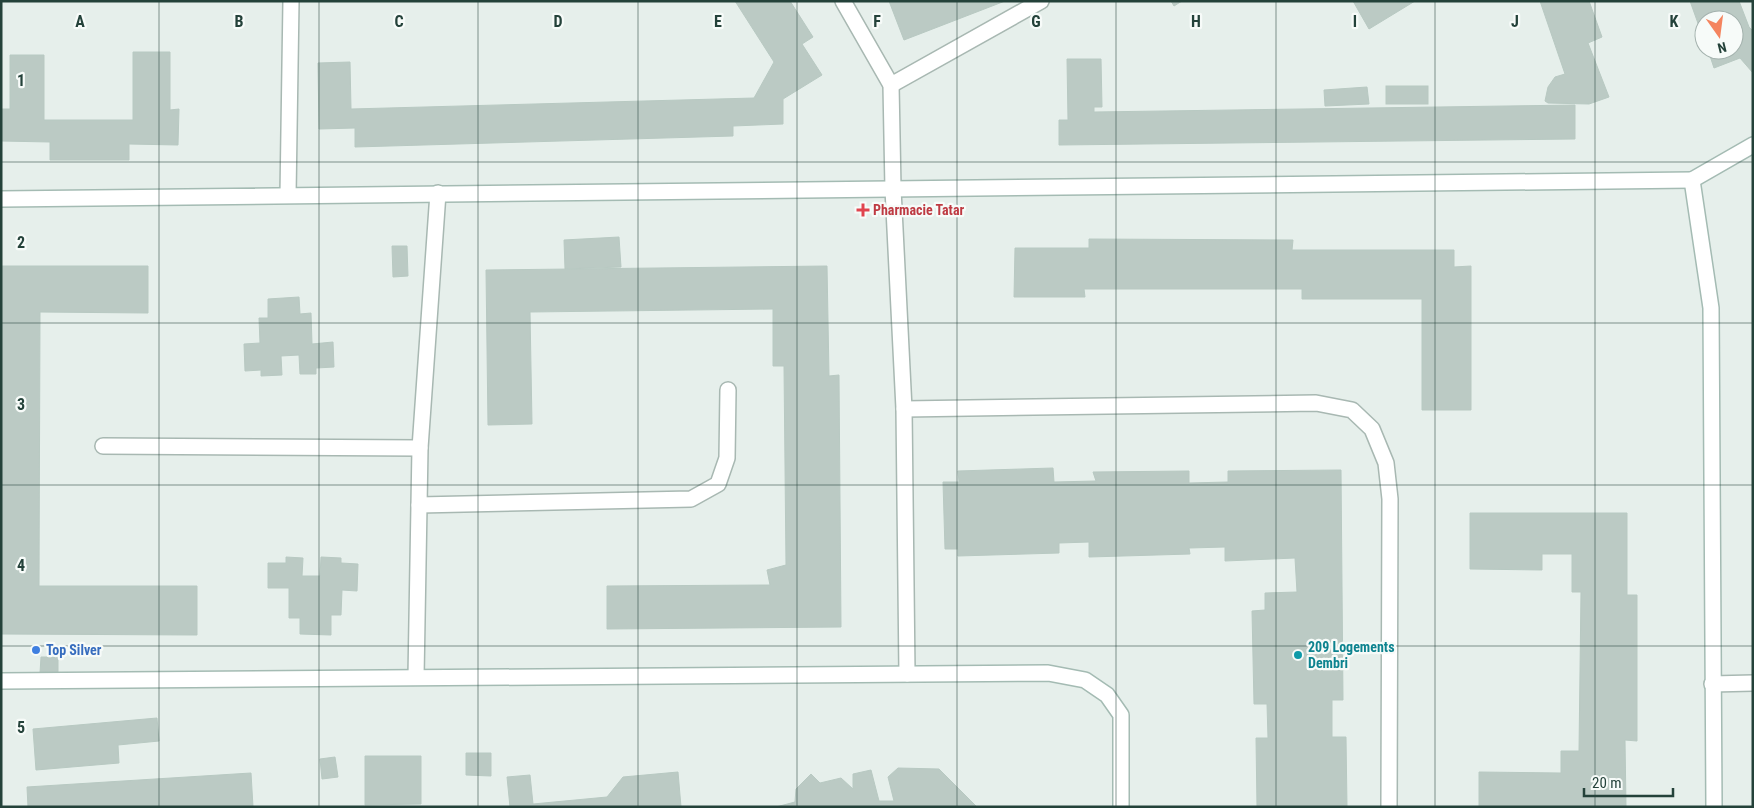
<svg xmlns="http://www.w3.org/2000/svg" width="1754" height="808" font-family="'Roboto Condensed',sans-serif">
	<style>
		.building { fill: #bbcac4; stroke: #b8c9c2 }
		.lines { fill: none; stroke-linecap: round; stroke-linejoin: round }
		.lane-casing { stroke: #a8b8b2; stroke-width: 18 }
		.street-casing { stroke: #a8b8b2; stroke-width: 18 }
		.secondary-casing { stroke: #a4bbb3; stroke-width: 18 }
		.lane { stroke: #fff; stroke-width: 15 }
		.street { stroke: #fff; stroke-width: 15 }
		.secondary { stroke: #fff; stroke-width: 15 }
		.grid { fill: none; stroke: #24423a; stroke-width: 1; stroke-opacity: 0.55 }
		.health-dot { fill: #e0444e; stroke: #f7fbf9; stroke-width: 2 }
		.shop-dot { fill: #3f7fe0; stroke: #f7fbf9; stroke-width: 2 }
		.culture-dot { fill: #0f9aa8; stroke: #f7fbf9; stroke-width: 2 }
		.labels { text-anchor: middle; dominant-baseline: central; stroke-width: 4.5; stroke-linejoin: round; paint-order: stroke }
		.health-label { font-size: 14px; font-weight: bold; fill: #be3a42; stroke: #f7fbf9; text-anchor: start }
		.culture-label { font-size: 14px; font-weight: bold; fill: #0d838f; stroke: #f7fbf9; text-anchor: start }
		.shop-label { font-size: 14px; font-weight: bold; fill: #366cbe; stroke: #f7fbf9; text-anchor: start }
		.grid-label { font-size: 16px; text-anchor: middle; font-weight: bold; fill: #24423a; stroke: #f7fbf9; stroke-width: 4.5; stroke-linejoin: round; paint-order: stroke }
	</style>
	<rect width="100%" height="100%" fill="#e6efeb"/>
	<g class="building">
		<path d="M735,1H790L813,37L802,44L822,75L783,99V124L733,126V136L355,147V128L319,129L318,63L350,62L351,109L754,98L774,62Z"/>
		<path d="M889,1H1005L904,40Z"/>
		<path d="M1171,1H1182L1174,6Z"/>
		<path d="M1353,1H1415L1369,29Z"/>
		<path d="M1540,1H1589L1602,37L1588,43L1609,97L1589,104L1548,103L1545,101L1548,87L1555,77L1565,74Z"/>
		<path d="M1690,1H1739L1749,27L1753,31V73L1740,58L1714,68L1708,50H1734V20H1704V40Z"/>
		<path d="M133,52H170V110L179,109L178,145L129,144V160H50V142L1,141V109H10V55H44V120H133Z"/>
		<path d="M1067,59H1101L1102,107H1094V112L1575,105V139L1059,145V120H1068Z"/>
		<rect x="1386" y="86" width="42" height="18"/>
		<path d="M1367,87L1369,104L1325,106L1324,90Z"/>
		<path d="M619,237L621,267L565,269L564,240Z"/>
		<path d="M1089,239L1293,240L1292,250H1454V267L1471,266V410H1422V299H1302V289H1084L1085,297H1014L1015,248H1089Z"/>
		<path d="M392,246H407L408,276L393,277Z"/>
		<path d="M1,266H148V313L40,312L39,586H197V635L1,634Z"/>
		<path d="M827,266L829,376L839,375L841,627L607,629V586L770,585L767,570L786,565L784,366H773V309L530,312L532,424L488,425L486,270Z"/>
		<path d="M299,297L300,314L311,313L312,344L333,342L334,367L316,368V374H300L299,355L281,356L282,375L261,376V370L245,371L244,344L260,343L259,318H268V299Z"/>
		<path d="M1053,468L1054,482L1096,481L1093,472L1189,471V483L1228,482V471L1341,470L1343,700H1332V737H1346L1347,807H1257L1256,738H1268L1267,704H1254L1252,611L1265,610V593L1297,592L1295,558L1225,561V547L1189,548L1190,554L1089,557V542L1059,543V553L958,556V549H945L943,482H959L958,471Z"/>
		<path d="M1470,513H1627V595H1637V741L1625,740L1626,807H1479V772L1561,773V751H1579L1581,592H1572V554H1542V570L1470,569Z"/>
		<path d="M286,557L303,558L302,576H320L321,557L341,558V563L358,564L357,591L342,590L341,615H331V635L300,634V618H289V588H268V563H286Z"/>
		<path d="M41,657H58V674L40,673Z"/>
		<path d="M157,718L159,741L118,745L119,763L36,770L33,729Z"/>
		<path d="M466,753H491V776L466,775Z"/>
		<path d="M365,756H421V804L365,805Z"/>
		<path d="M335,757L338,777L322,779L320,759Z"/>
		<path d="M898,768L939,769L977,807H776L795,802L796,789L811,774L820,783L841,778L853,789V774L871,770L879,801H894L888,777Z"/>
		<path d="M678,772L681,807H510L507,777L530,775L533,804L607,797L623,777Z"/>
		<path d="M251,773L253,807H28L27,787Z"/>
	</g>
	<g class="lines">
		<defs>
			<g id="lane">
				<path d="M103,446L420,448"/>
				<path d="M419,505L691,499L718,484L727,458L728,390"/>
			</g>
			<g id="street">
				<path d="M843,1L891,85L893,189L904,409L907,674"/>
				<path d="M891,85L1041,1"/>
				<path d="M288,195L291,1"/>
				<path d="M904,409L1316,403L1352,410L1372,429L1386,463L1390,499L1389,807"/>
				<path d="M416,677L420,448L438,193"/>
				<path d="M1712,684L1753,683"/>
			</g>
			<g id="secondary">
				<path d="M1,199L1692,180"/>
				<path d="M1,681L1048,673L1085,680L1107,695L1121,715V807"/>
				<path d="M1714,807L1711,308L1692,180L1753,145"/>
			</g>
		</defs>
		<use href="#lane" class="lane-casing"/>
		<use href="#street" class="street-casing"/>
		<use href="#secondary" class="secondary-casing"/>
		<use href="#lane" class="lane"/>
		<use href="#street" class="street"/>
		<use href="#secondary" class="secondary"/>
	</g>
	<path class="grid" d="M159,1V807M319,1V807M478,1V807M638,1V807M797,1V807M957,1V807M1116,1V807M1276,1V807M1435,1V807M1595,1V807M1,162H1753M1,323H1753M1,485H1753M1,646H1753"/>
	<path class="health-dot" d="M860.5 202.5h5v5h5v5h-5v5h-5v-5h-5v-5h5z"/>
	<circle class="shop-dot" cx="36" cy="650" r="5"/>
	<circle class="culture-dot" cx="1298" cy="655" r="5"/>
	<g class="labels">
		<g class="health-label">
			<text x="873" y="210">Pharmacie Tatar</text>
		</g>
		<g class="culture-label">
			<text x="1308" y="647">209 Logements<tspan x="1308" dy="16">Dembri</tspan></text>
		</g>
		<g class="shop-label">
			<text x="46" y="650">Top Silver</text>
		</g>
	</g>
	<g class="grid-label">
		<text x="80" y="27">A</text>
		<text x="239" y="27">B</text>
		<text x="399" y="27">C</text>
		<text x="558" y="27">D</text>
		<text x="718" y="27">E</text>
		<text x="877" y="27">F</text>
		<text x="1036" y="27">G</text>
		<text x="1196" y="27">H</text>
		<text x="1355" y="27">I</text>
		<text x="1515" y="27">J</text>
		<text x="1674" y="27">K</text>
		<text x="21" y="86">1</text>
		<text x="21" y="248">2</text>
		<text x="21" y="410">3</text>
		<text x="21" y="571">4</text>
		<text x="21" y="733">5</text>
	</g>
	<rect width="1754" height="808" fill="none" stroke="#24423a" stroke-width="5"/>
	<g transform="translate(1719 35) rotate(166)"><circle r="24" fill="#f7fbf9" stroke="#a3b1ad"/>
	<path d="M0-4L9 19L0 12L-9 19Z" fill="#f4845f"/>
	<text y="-8" font-size="14" font-weight="bold" text-anchor="middle" fill="#24423a">N</text>
	</g>
	<path d="M1584 788v8h89v-8" fill="none" stroke="#24423a" stroke-width="2.5"/>
	<text x="1592" y="788" font-size="15" fill="#24423a" stroke="#f7fbf9" stroke-width="4" paint-order="stroke">20 m</text>
</svg>
